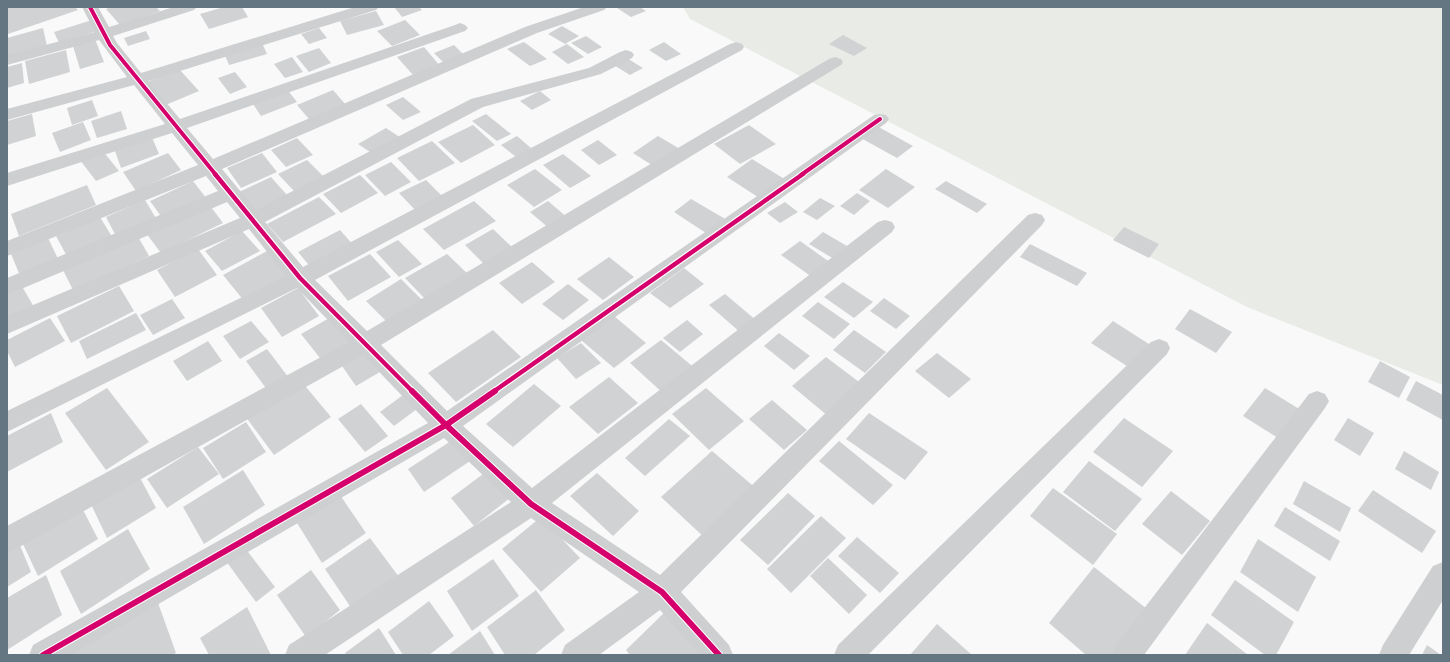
<svg xmlns="http://www.w3.org/2000/svg" width="1450" height="662" font-family="Barlow,sans-serif">
	<style>
		.green { fill: #e8ebe6 }
		.building { fill: #d0d2d3 }
		.lines { fill: none; stroke-linecap: round; stroke-linejoin: round }
		.minor { fill: #cecfd0; fill-rule: evenodd }
		.cycleway-far2-casing { stroke: #fff; stroke-width: 6 }
		.cycleway-far1-casing { stroke: #fff; stroke-width: 7 }
		.cycleway-casing { stroke: #fff; stroke-width: 8 }
		.cycleway-far2 { stroke: #d6006c; stroke-width: 4 }
		.cycleway-far1 { stroke: #d6006c; stroke-width: 4.5 }
		.cycleway { stroke: #d6006c; stroke-width: 6 }
	</style>
	<rect width="100%" height="100%" fill="#f9f9f9"/>
	<path class="green" d="M683,7H1443V385L1247,307L690,19Z"/>
	<g class="building">
		<path d="M9,7H75L78,10L8,34L7,32V8Z"/>
		<path d="M112,7H156L160,11L120,25L106,9Z"/>
		<path d="M224,7H242L248,17L209,29L200,14Z"/>
		<path d="M394,7H419L422,10L402,17Z"/>
		<path d="M640,7L646,11L631,17L617,8Z"/>
		<path d="M376,11L384,25L347,35L340,21Z"/>
		<path d="M92,20L97,31L59,43L54,32Z"/>
		<path d="M405,20L420,35L392,46L377,31Z"/>
		<path d="M562,26L579,36L565,44L548,34Z"/>
		<path d="M43,28L47,46L7,57V38Z"/>
		<path d="M319,28L327,38L309,44L301,34Z"/>
		<path d="M146,31L150,39L128,46L124,38Z"/>
		<path d="M843,35L867,48L854,56L829,44Z"/>
		<path d="M586,36L602,47L588,54L571,43Z"/>
		<path d="M95,39L104,62L80,69L73,46Z"/>
		<path d="M524,42L547,59L530,66L507,49Z"/>
		<path d="M664,42L681,54L666,61L649,50Z"/>
		<path d="M262,43L267,54L229,65L224,53Z"/>
		<path d="M567,44L584,57L568,64L552,52Z"/>
		<path d="M454,45L466,57L446,65L434,53Z"/>
		<path d="M424,47L440,66L414,76L397,57Z"/>
		<path d="M319,48L331,63L309,72L296,56Z"/>
		<path d="M66,50L70,72L29,84L25,61Z"/>
		<path d="M292,57L303,72L285,78L274,64Z"/>
		<path d="M625,57L643,68L630,75L612,64Z"/>
		<path d="M22,63L24,83L7,88V67Z"/>
		<path d="M179,69L199,91L163,106L144,83Z"/>
		<path d="M235,72L247,87L230,94L218,78Z"/>
		<path d="M286,88L297,102L261,116L251,101Z"/>
		<path d="M333,90L345,104L309,119L297,105Z"/>
		<path d="M540,91L551,100L532,110L520,101Z"/>
		<path d="M403,97L421,112L403,120L386,105Z"/>
		<path d="M92,100L98,116L72,125L67,108Z"/>
		<path d="M121,111L127,129L97,138L91,121Z"/>
		<path d="M32,114L36,136L7,145V121Z"/>
		<path d="M486,114L511,134L497,141L472,121Z"/>
		<path d="M83,122L91,140L60,152L52,133Z"/>
		<path d="M473,125L495,145L461,163L438,142Z"/>
		<path d="M749,125L776,144L740,164L714,144Z"/>
		<path d="M875,125L913,146L897,158L859,137Z"/>
		<path d="M386,128L401,138L373,154L358,144Z"/>
		<path d="M151,135L159,154L121,168L114,148Z"/>
		<path d="M517,136L531,148L516,157L501,145Z"/>
		<path d="M658,136L680,149L655,167L633,153Z"/>
		<path d="M297,138L313,155L286,167L271,150Z"/>
		<path d="M598,140L617,155L599,165L581,150Z"/>
		<path d="M432,141L455,163L419,181L397,158Z"/>
		<path d="M102,150L119,171L96,181L80,160Z"/>
		<path d="M168,153L181,170L136,191L123,172Z"/>
		<path d="M262,153L277,172L241,188L227,168Z"/>
		<path d="M563,154L591,176L570,188L543,165Z"/>
		<path d="M752,159L786,180L761,199L727,177Z"/>
		<path d="M307,160L324,177L295,192L278,174Z"/>
		<path d="M391,162L411,182L385,196L365,175Z"/>
		<path d="M535,169L562,190L534,207L507,185Z"/>
		<path d="M886,169L915,187L888,208L859,190Z"/>
		<path d="M360,175L378,193L341,213L323,194Z"/>
		<path d="M271,177L287,195L255,211L239,192Z"/>
		<path d="M426,180L445,199L418,213L399,193Z"/>
		<path d="M193,181L207,199L163,219L150,201Z"/>
		<path d="M946,181L987,204L977,213L935,189Z"/>
		<path d="M87,185L96,205L19,236L11,214Z"/>
		<path d="M857,193L870,201L854,215L840,206Z"/>
		<path d="M319,197L336,214L283,242L267,224Z"/>
		<path d="M820,198L835,206L817,220L803,212Z"/>
		<path d="M691,199L727,220L709,235L674,212Z"/>
		<path d="M145,200L157,220L117,238L106,217Z"/>
		<path d="M474,201L496,221L444,250L423,229Z"/>
		<path d="M548,201L569,219L551,230L530,212Z"/>
		<path d="M785,202L798,212L780,223L767,213Z"/>
		<path d="M208,203L223,223L161,253L146,233Z"/>
		<path d="M100,217L114,240L69,260L56,236Z"/>
		<path d="M1124,227L1159,244L1149,258L1113,240Z"/>
		<path d="M493,229L515,250L487,267L465,245Z"/>
		<path d="M340,230L355,247L313,270L298,252Z"/>
		<path d="M242,231L260,251L222,271L205,251Z"/>
		<path d="M823,232L847,246L834,259L809,244Z"/>
		<path d="M137,235L149,256L73,290L62,268Z"/>
		<path d="M48,238L59,261L21,278L11,254Z"/>
		<path d="M398,240L422,264L399,277L376,252Z"/>
		<path d="M800,241L831,263L812,277L781,255Z"/>
		<path d="M1030,244L1087,273L1077,286L1020,257Z"/>
		<path d="M198,249L217,275L175,297L157,270Z"/>
		<path d="M267,251L290,277L245,302L223,275Z"/>
		<path d="M370,254L391,277L348,301L328,276Z"/>
		<path d="M447,254L471,277L429,303L405,278Z"/>
		<path d="M609,257L634,277L603,300L577,279Z"/>
		<path d="M532,262L555,282L522,304L499,283Z"/>
		<path d="M684,268L704,284L670,308L650,293Z"/>
		<path d="M401,279L425,303L390,325L366,301Z"/>
		<path d="M843,282L873,302L854,318L824,297Z"/>
		<path d="M20,283L34,307L7,320V289Z"/>
		<path d="M568,284L589,300L563,320L542,304Z"/>
		<path d="M119,286L134,311L71,343L57,316Z"/>
		<path d="M298,288L319,316L282,337L261,308Z"/>
		<path d="M725,294L757,321L741,333L709,305Z"/>
		<path d="M884,298L910,316L896,329L870,311Z"/>
		<path d="M172,299L185,318L153,335L140,315Z"/>
		<path d="M818,302L850,324L834,339L802,316Z"/>
		<path d="M1190,309L1232,332L1216,353L1175,329Z"/>
		<path d="M136,313L146,330L87,359L79,341Z"/>
		<path d="M333,316L357,343L324,363L301,334Z"/>
		<path d="M614,316L646,343L614,368L581,340Z"/>
		<path d="M50,318L65,341L15,367L7,351V340Z"/>
		<path d="M687,320L703,334L680,352L663,338Z"/>
		<path d="M251,321L269,342L240,359L223,336Z"/>
		<path d="M1113,321L1152,346L1130,368L1091,343Z"/>
		<path d="M493,330L521,357L456,402L428,373Z"/>
		<path d="M854,330L886,352L865,373L833,350Z"/>
		<path d="M779,333L810,356L794,370L764,346Z"/>
		<path d="M661,340L697,370L665,395L630,363Z"/>
		<path d="M208,341L222,361L187,381L173,361Z"/>
		<path d="M581,343L601,363L576,379L557,358Z"/>
		<path d="M267,349L289,378L268,391L246,361Z"/>
		<path d="M369,350L385,369L356,386L342,366Z"/>
		<path d="M937,353L971,379L949,398L915,371Z"/>
		<path d="M826,357L863,385L828,416L792,386Z"/>
		<path d="M1380,361L1410,377L1399,398L1368,382Z"/>
		<path d="M609,377L638,403L598,434L569,407Z"/>
		<path d="M301,381L331,417L274,455L245,416Z"/>
		<path d="M1416,381L1443,395V420L1406,400Z"/>
		<path d="M534,384L561,406L513,447L486,424Z"/>
		<path d="M107,388L149,442L106,470L65,413Z"/>
		<path d="M706,388L744,421L709,450L672,414Z"/>
		<path d="M1265,388L1304,412L1283,441L1243,416Z"/>
		<path d="M407,392L421,406L394,426L380,412Z"/>
		<path d="M772,400L807,430L784,450L749,419Z"/>
		<path d="M361,404L388,436L365,452L338,419Z"/>
		<path d="M51,413L63,442L7,472V436Z"/>
		<path d="M869,413L928,452L905,480L846,439Z"/>
		<path d="M1124,418L1173,451L1142,487L1093,452Z"/>
		<path d="M1348,418L1374,433L1360,456L1334,440Z"/>
		<path d="M669,419L690,436L645,476L625,458Z"/>
		<path d="M246,422L266,452L223,479L203,448Z"/>
		<path d="M457,437L473,459L424,492L408,469Z"/>
		<path d="M839,441L893,485L873,505L819,461Z"/>
		<path d="M198,447L219,474L167,508L147,479Z"/>
		<path d="M712,451L758,490L706,539L661,497Z"/>
		<path d="M1404,451L1439,472L1431,490L1395,469Z"/>
		<path d="M1089,461L1142,499L1115,531L1063,492Z"/>
		<path d="M491,468L515,494L474,526L451,498Z"/>
		<path d="M243,470L265,505L204,544L183,507Z"/>
		<path d="M137,472L156,508L107,538L89,500Z"/>
		<path d="M597,473L639,511L613,536L570,496Z"/>
		<path d="M1304,481L1351,508L1340,532L1293,504Z"/>
		<path d="M1053,488L1117,534L1093,565L1030,516Z"/>
		<path d="M1373,490L1436,531L1422,553L1358,511Z"/>
		<path d="M1171,491L1210,521L1182,555L1142,524Z"/>
		<path d="M788,493L815,516L768,565L740,540Z"/>
		<path d="M340,495L366,533L322,563L297,523Z"/>
		<path d="M81,506L98,539L38,576L22,542Z"/>
		<path d="M1285,507L1340,541L1330,561L1274,526Z"/>
		<path d="M821,516L846,538L791,593L767,569Z"/>
		<path d="M541,517L580,558L541,592L502,549Z"/>
		<path d="M128,529L150,569L81,614L60,571Z"/>
		<path d="M857,537L899,573L880,593L838,556Z"/>
		<path d="M17,538L31,572L7,587V544Z"/>
		<path d="M370,538L399,577L354,612L325,569Z"/>
		<path d="M1258,539L1316,577L1298,612L1240,572Z"/>
		<path d="M242,544L275,587L256,602L223,557Z"/>
		<path d="M828,558L867,595L849,614L810,576Z"/>
		<path d="M493,559L519,596L472,631L447,591Z"/>
		<path d="M1094,567L1152,613L1121,655H1086L1049,623Z"/>
		<path d="M311,570L340,610L306,637L277,595Z"/>
		<path d="M46,575L62,615L7,650V598Z"/>
		<path d="M1235,580L1294,622L1276,655H1265L1211,615Z"/>
		<path d="M536,590L565,630L534,655H505L487,627Z"/>
		<path d="M157,600L176,653L172,655H63Z"/>
		<path d="M429,601L454,636L429,655H403L388,632Z"/>
		<path d="M247,607L271,655H209L200,638Z"/>
		<path d="M670,607L714,655H630L626,650Z"/>
		<path d="M1207,623L1248,655H1185Z"/>
		<path d="M937,624L972,655H910Z"/>
		<path d="M379,628L396,655H347L345,653Z"/>
		<path d="M480,631L495,655H448Z"/>
		<path d="M1427,645L1441,655H1422Z"/>
	</g>
	<g class="lines">
		<g class="minor">
			<path d="M82,7H98L109,27L174,7H197L194,10L113,36L117,43L141,73L355,7H379L376,10L148,81L180,119L455,25L460,23L465,25L468,28L465,31L187,128L213,159L525,27L584,7H607L604,10L537,33L222,169L256,210L471,99L589,68L620,52L626,50L632,52L634,55L632,58L601,74L483,107L265,222L303,267L730,44L736,42L742,44L744,47L742,50L315,280L367,331L829,59L835,57L841,59L843,62L841,65L381,345L447,411L874,115L880,114L886,115L889,119L886,123L463,426L532,488L878,222L885,220L892,222L895,227L892,232L552,503L660,575L1028,215L1035,213L1042,215L1045,220L1042,225L681,592L729,645L733,655H700L660,610L599,655H561L565,645L639,592L531,518L325,655H285L289,645L511,502L444,438L71,655H29L33,645L428,423L363,355L16,549L7,553V526L349,342L297,288L7,432V411L286,276L249,229L7,334V316L240,218L227,202L7,295V278L218,191L206,176L7,256V241L198,165L172,133L7,186V173L165,124L134,85L7,120V109L127,77L99,40L7,65V55L95,32Z"/>
			<path d="M1159,339L1167,342L1170,348L1167,354L868,655H834L838,645L1151,342Z"/>
			<path d="M1317,391L1325,394L1329,401L1325,408L1144,655H1112L1116,645L1309,394Z"/>
			<path d="M1443,562V600L1409,655H1379L1383,645L1433,566Z"/>
		</g>
		<defs>
			<g id="cycleway-far2">
				<path d="M90,7L110,45L216,175"/>
				<path d="M801,175L880,119"/>
			</g>
			<g id="cycleway-far1">
				<path d="M215,174L300,278L413,392"/>
				<path d="M493,392L803,174"/>
			</g>
			<g id="cycleway">
				<path d="M412,391L446,425L531,504L662,592L719,655"/>
				<path d="M43,655L446,425L495,391"/>
			</g>
		</defs>
		<use href="#cycleway-far2" class="cycleway-far2-casing"/>
		<use href="#cycleway-far1" class="cycleway-far1-casing"/>
		<use href="#cycleway" class="cycleway-casing"/>
		<use href="#cycleway-far2" class="cycleway-far2"/>
		<use href="#cycleway-far1" class="cycleway-far1"/>
		<use href="#cycleway" class="cycleway"/>
	</g>
	<rect width="1450" height="662" fill="none" stroke="#657683" stroke-width="16"/>
</svg>
